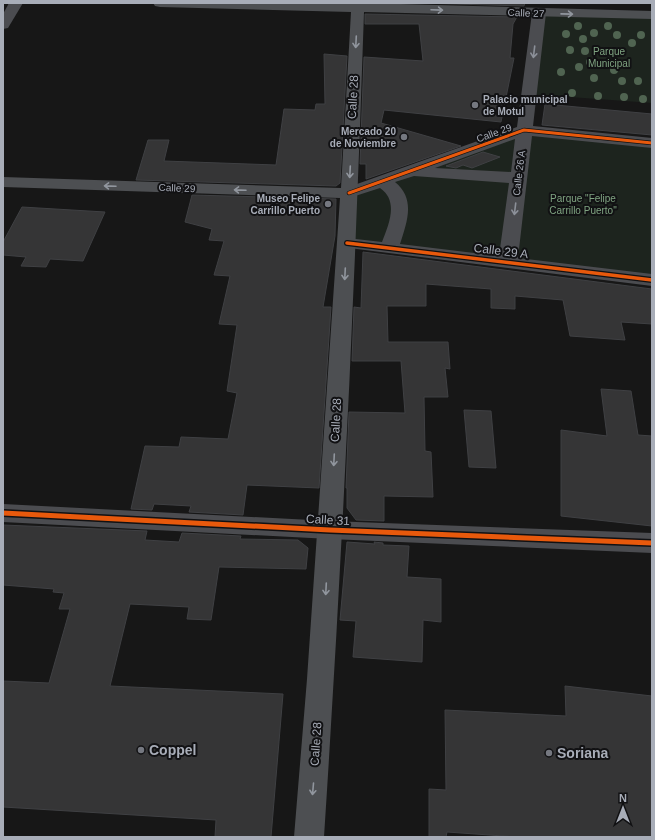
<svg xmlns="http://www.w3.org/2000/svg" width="655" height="840" font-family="Arial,sans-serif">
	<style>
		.green { fill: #1d241e }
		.building { fill: #353536; stroke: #3f4043 }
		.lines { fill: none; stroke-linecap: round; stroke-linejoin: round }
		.minor { fill: #4b4c50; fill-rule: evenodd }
		.major { fill: #4d4f52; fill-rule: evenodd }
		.cycleway-far2-casing { stroke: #111113; stroke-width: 4.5 }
		.cycleway-far1-casing { stroke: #111113; stroke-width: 6 }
		.cycleway-casing { stroke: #111113; stroke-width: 8 }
		.cycleway-far2 { stroke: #e8590c; stroke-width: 3 }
		.cycleway-far1 { stroke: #e8590c; stroke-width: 3.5 }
		.cycleway { stroke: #e8590c; stroke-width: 5 }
		.tree { fill: #506451 }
		.oneway { stroke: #91969e }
		.oneway2 { stroke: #8c9099 }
		.poi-dot { fill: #757880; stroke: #111113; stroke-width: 1.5 }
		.labels { text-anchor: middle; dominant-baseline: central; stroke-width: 4; stroke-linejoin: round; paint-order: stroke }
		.far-street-label { font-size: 10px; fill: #a8adb8; stroke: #111113 }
		.far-park-label { font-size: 10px; fill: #7fa381; stroke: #111113 }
		.far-poi-label { font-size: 10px; font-weight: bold; fill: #a8adb8; stroke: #111113; text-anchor: end }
		.street-label { font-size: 12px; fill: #a8adb8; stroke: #111113 }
		.near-poi-label { font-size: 14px; font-weight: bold; fill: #a8adb8; stroke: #111113; text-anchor: start }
	</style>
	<rect width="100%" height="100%" fill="#171717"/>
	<g class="green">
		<path d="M539,13L652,16V103L529,94Z"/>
		<path d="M524,130L652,143V280L347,243L349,193Z"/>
	</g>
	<g class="building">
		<path d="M419,3H525L524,6Z"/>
		<path d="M365,14L517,17L513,24L510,58H514L501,122L384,110L381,123L461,146L366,179V164H360L364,57L423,61L419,24H365Z"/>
		<path d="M324,54L347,56L340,183L336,186L136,180L148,140H169L164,161L276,165L284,109L315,110L316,104H325Z"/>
		<path d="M545,104L652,114V135L542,125Z"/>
		<path d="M483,152L500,157L472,168L463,165L456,168L446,166Z"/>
		<path d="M192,195L336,199L335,236L323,307H331L319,488L247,485L243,515L189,512L191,506L154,504L152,510L131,509L145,446L179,447L181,437L228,439L237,393L227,391L237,325L219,324L230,276L214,275L224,241L209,240L212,229L185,222Z"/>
		<path d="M22,207L105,212L83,261L50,259L46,267L21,266L26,257L3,255V242Z"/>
		<path d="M363,252L652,289V324L621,322L625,340L570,336L563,300L515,296V309L491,308V289L426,284V306H387L388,342H448L450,369L445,368L448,397H424L425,451L431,452L433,497L384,496V521L356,520L347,508V488H346L349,412L405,413L401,361H352L354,307L361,308Z"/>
		<path d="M601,389L631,391L638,435L652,436V526L561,516V430L607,436Z"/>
		<path d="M464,410L491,411L496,468L469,467Z"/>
		<path d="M3,525L147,531L145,540L179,542L182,533L241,536L240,539L298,540L308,548L306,569L219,567L211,620L187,619L189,607L130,604L110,686L283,694L271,837H215L216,820L3,807V681L49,683L70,609H59L64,593L53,592L54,589L3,585Z"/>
		<path d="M347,542L375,544L374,542L383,543V545L409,546L407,577L441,579V622L423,620L422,662L353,657L356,621L340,620Z"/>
		<path d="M565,686L652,696V837H517L447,832L446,837H429V789L446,790L445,710L566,716Z"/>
	</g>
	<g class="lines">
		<g class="minor">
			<path d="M9,3H23L8,28L3,29V14Z"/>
			<path d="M539,9L544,10L546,13L533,126L652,138V148L532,136L518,258L652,274V286L341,247L338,243L341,239L347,238L382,242C389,224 399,201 380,188L349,198L343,197L340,193L343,189L517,127L532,13L534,10ZM515,139L511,172L435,168ZM414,176L509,183L499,256L400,244C407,222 416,199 395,182Z"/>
			<path d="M3,504L330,521L652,533V553L330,539L3,522Z"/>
		</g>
		<path class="major" d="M153,3H365L652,11V19L364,12C355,287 342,562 324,837H294L307,679L340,198L3,187V177L341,188L351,12L160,7L155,6Z"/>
		<defs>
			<path id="cycleway-far2" d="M349,193L524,130L652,143"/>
			<path id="cycleway-far1" d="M347,243L652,280"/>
			<path id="cycleway" d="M3,513L330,530L652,543"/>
		</defs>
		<use href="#cycleway-far2" class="cycleway-far2-casing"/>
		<use href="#cycleway-far1" class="cycleway-far1-casing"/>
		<use href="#cycleway" class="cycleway-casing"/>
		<use href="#cycleway-far2" class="cycleway-far2"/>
		<use href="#cycleway-far1" class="cycleway-far1"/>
		<use href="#cycleway" class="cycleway"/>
	</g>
	<g class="tree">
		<circle cx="578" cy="26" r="4"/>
		<circle cx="608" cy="26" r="4"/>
		<circle cx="594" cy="33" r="4"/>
		<circle cx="566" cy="34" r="4"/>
		<circle cx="617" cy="35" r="4"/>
		<circle cx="641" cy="35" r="4"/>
		<circle cx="583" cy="39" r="4"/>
		<circle cx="632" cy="43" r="4"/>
		<circle cx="570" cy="50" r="4"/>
		<circle cx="585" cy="51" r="4"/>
		<circle cx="590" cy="62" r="4"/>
		<circle cx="579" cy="67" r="4"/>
		<circle cx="614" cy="70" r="4"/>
		<circle cx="561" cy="72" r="4"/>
		<circle cx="594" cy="78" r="4"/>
		<circle cx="622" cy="81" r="4"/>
		<circle cx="638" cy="81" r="4"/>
		<circle cx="572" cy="93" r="4"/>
		<circle cx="598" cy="96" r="4"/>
		<circle cx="624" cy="97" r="4"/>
		<circle cx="643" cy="99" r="4"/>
	</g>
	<defs><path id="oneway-shaft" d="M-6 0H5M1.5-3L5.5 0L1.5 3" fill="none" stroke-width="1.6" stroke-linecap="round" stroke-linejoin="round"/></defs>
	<g class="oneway">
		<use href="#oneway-shaft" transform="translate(437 10) rotate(2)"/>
		<use href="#oneway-shaft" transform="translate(567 14) rotate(1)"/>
		<use href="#oneway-shaft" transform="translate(356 42) rotate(93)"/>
		<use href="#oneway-shaft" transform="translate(350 172) rotate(93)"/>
		<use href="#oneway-shaft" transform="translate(110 186) rotate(-178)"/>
		<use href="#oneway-shaft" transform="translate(240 190) rotate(-178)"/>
		<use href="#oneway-shaft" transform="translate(345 274) rotate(93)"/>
		<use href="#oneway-shaft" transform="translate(334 460) rotate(93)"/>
		<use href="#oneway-shaft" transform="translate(326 589) rotate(93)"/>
		<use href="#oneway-shaft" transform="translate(313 789) rotate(95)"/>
	</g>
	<g class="oneway2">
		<use href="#oneway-shaft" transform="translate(534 52) rotate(97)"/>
		<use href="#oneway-shaft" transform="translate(515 209) rotate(97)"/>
	</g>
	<g class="poi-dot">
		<circle cx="475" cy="105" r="4"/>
		<circle cx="404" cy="137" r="4"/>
		<circle cx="328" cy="204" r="4"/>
		<circle cx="141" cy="750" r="4"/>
		<circle cx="549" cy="753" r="4"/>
	</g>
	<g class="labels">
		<g class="far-street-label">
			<text transform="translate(526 13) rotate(2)">Calle 27</text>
			<text transform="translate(494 133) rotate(-20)">Calle 29</text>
			<text transform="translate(519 173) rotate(-83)">Calle 26 A</text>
			<text transform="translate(177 188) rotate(2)">Calle 29</text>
		</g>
		<g class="far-park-label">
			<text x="609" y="51">Parque<tspan x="609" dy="12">Municipal</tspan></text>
			<text x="583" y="198">Parque "Felipe<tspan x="583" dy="12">Carrillo Puerto"</tspan></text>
		</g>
		<g class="far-poi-label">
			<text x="483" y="99" text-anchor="start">Palacio municipal<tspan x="483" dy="12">de Motul</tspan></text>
			<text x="396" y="131">Mercado 20<tspan x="396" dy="12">de Noviembre</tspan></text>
			<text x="320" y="198">Museo Felipe<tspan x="320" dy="12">Carrillo Puerto</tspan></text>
		</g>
		<g class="street-label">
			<text transform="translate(353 97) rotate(-87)">Calle 28</text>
			<text transform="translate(501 251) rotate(7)">Calle 29 A</text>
			<text transform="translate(336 420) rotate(-87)">Calle 28</text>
			<text transform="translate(328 520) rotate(3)">Calle 31</text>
			<text transform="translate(316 744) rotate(-86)">Calle 28</text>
		</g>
		<g class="near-poi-label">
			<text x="149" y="750">Coppel</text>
			<text x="557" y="753">Soriana</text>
		</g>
	</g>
	<rect width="655" height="840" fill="none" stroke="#a8adb8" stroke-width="8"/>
	<g transform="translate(623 808)" stroke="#111113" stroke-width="3" paint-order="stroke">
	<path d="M0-3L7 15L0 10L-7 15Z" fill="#a8adb8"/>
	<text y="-6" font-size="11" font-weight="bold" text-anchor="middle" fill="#a8adb8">N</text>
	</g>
</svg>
